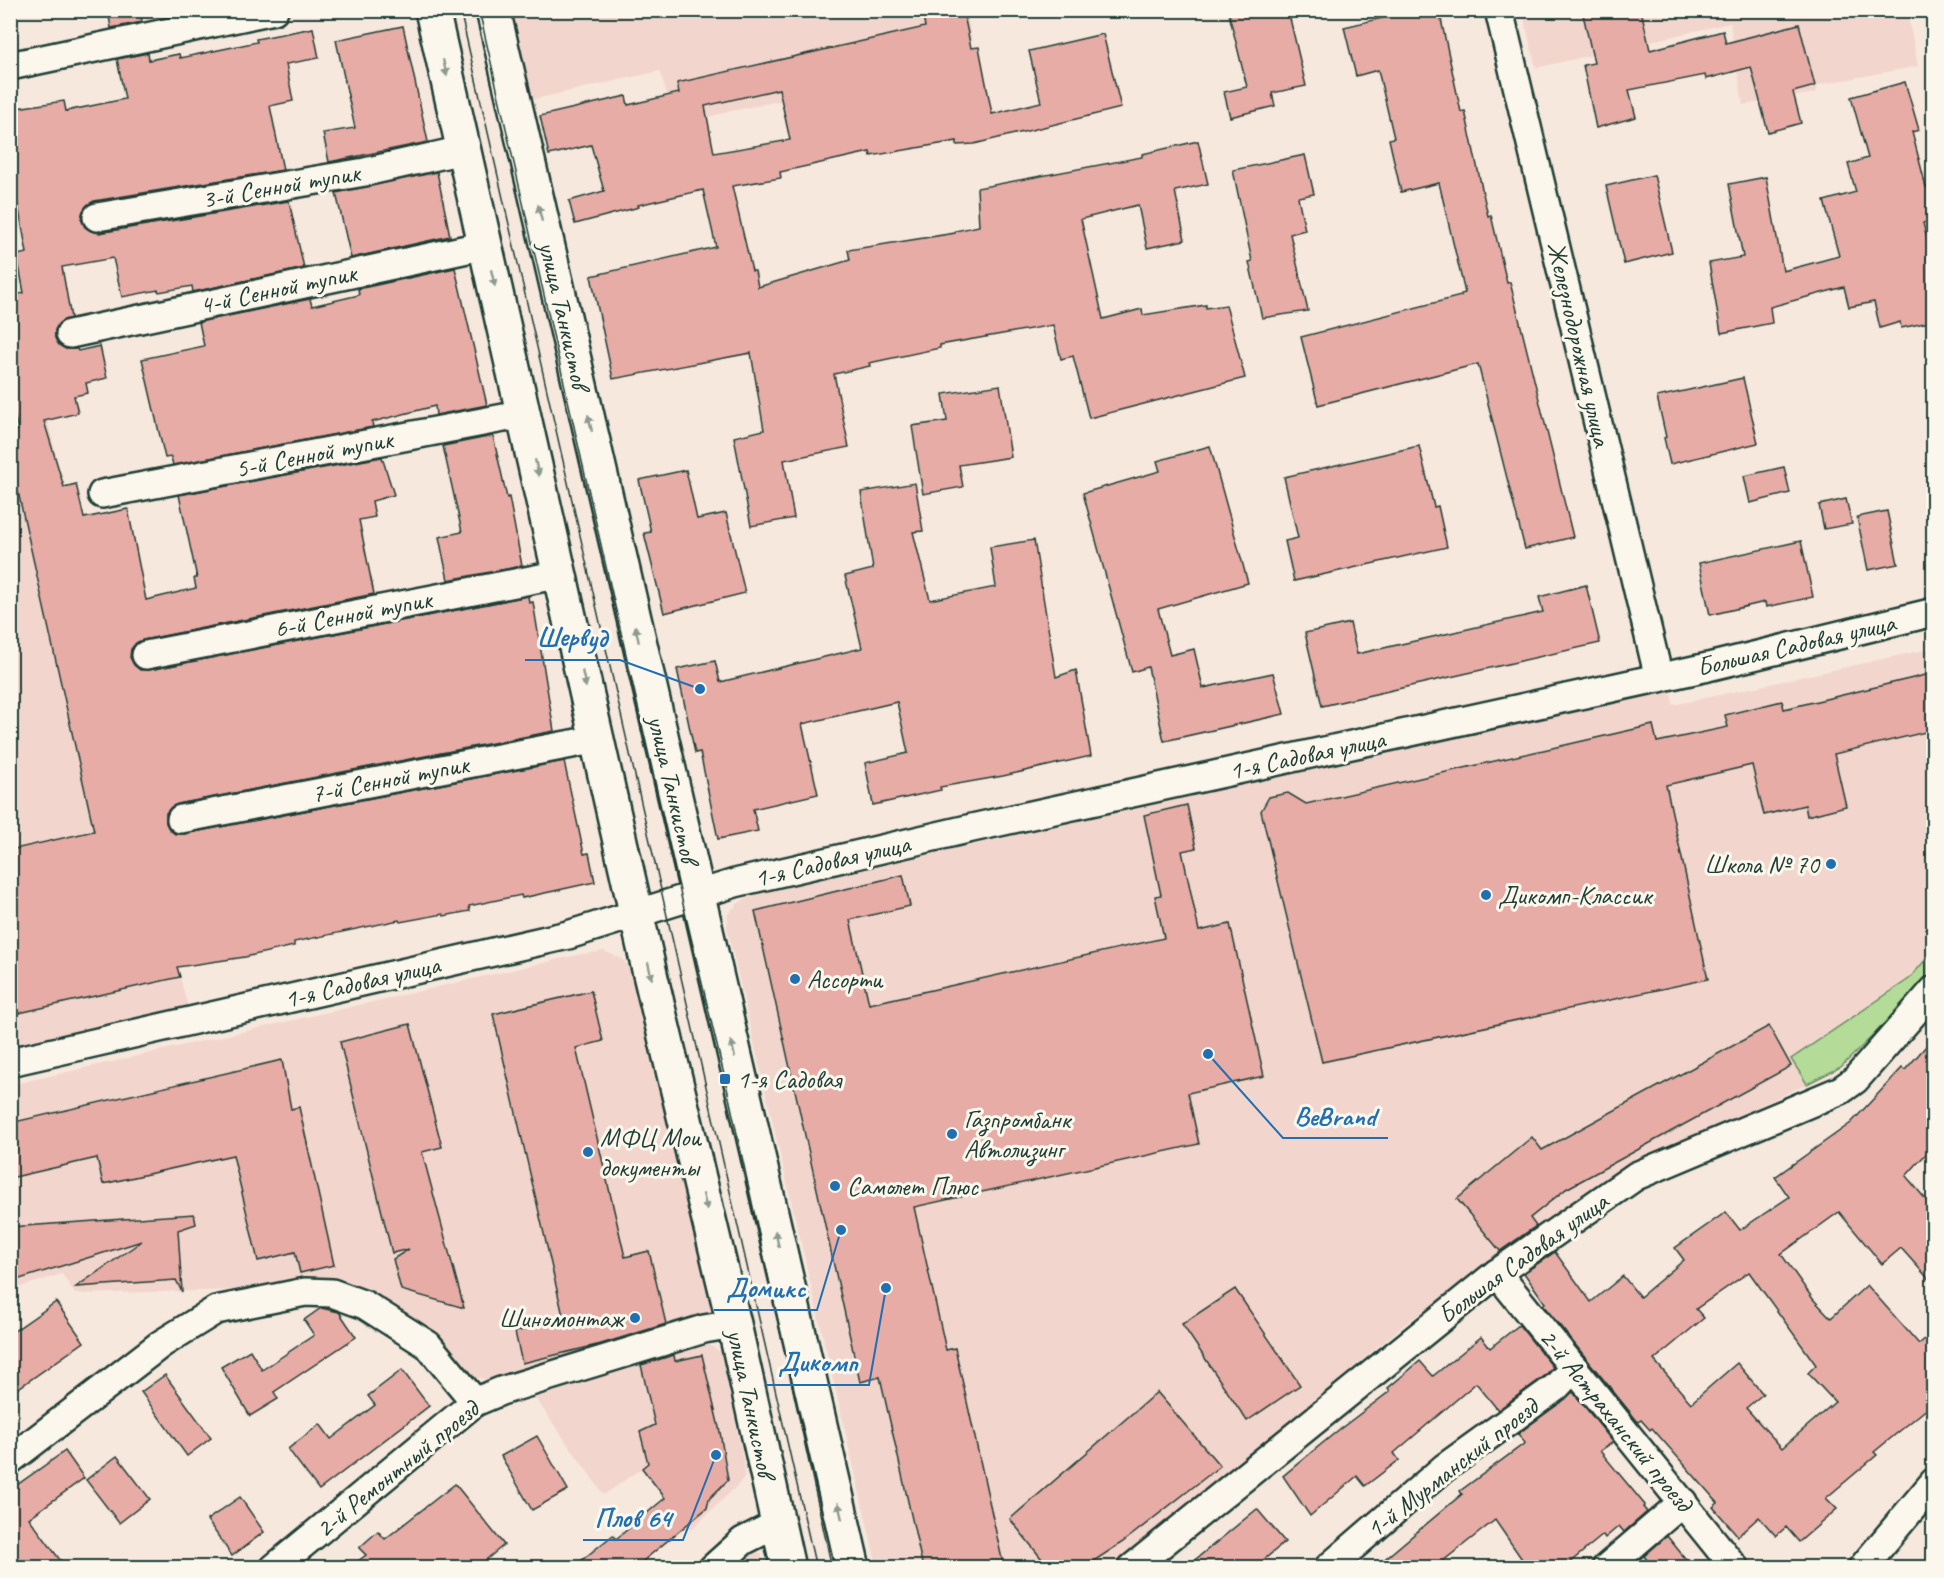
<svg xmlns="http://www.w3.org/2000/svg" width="1944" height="1578" font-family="Caveat,sans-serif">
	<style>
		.built { fill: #f2d6cd }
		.green { fill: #b4db97; stroke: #6a8c66; stroke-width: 1.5 }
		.building { fill: #e7aca6; stroke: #1f3d34; stroke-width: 1.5; fill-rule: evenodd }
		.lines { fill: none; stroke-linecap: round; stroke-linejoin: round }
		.minor-casing { stroke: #1f3d34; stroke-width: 32 }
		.secondary-casing { stroke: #1f3d34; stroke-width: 38 }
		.minor { stroke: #fbf7ec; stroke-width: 27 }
		.secondary { stroke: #fbf7ec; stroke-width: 33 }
		.tram { stroke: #1f3d34; stroke-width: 1.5 }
		.oneway { fill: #8d9a90 }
		.poi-dot { fill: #1f6fb2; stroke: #fbf7ec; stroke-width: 2 }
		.labels { text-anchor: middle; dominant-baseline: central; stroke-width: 6; stroke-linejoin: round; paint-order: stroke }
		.street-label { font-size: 26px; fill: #1f3d34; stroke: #fbf7ec }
		.poi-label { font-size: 26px; fill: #1f3d34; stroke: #fbf7ec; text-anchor: start }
		.leader { fill: none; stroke: #1f6fb2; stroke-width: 2 }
		.callout-dot { fill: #1f6fb2; stroke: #fbf7ec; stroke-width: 2 }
		.callout-label { font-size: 27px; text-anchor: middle; font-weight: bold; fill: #1f6fb2; stroke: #fbf7ec; stroke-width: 6; stroke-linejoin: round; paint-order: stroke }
	</style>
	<rect width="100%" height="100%" fill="#f7e8de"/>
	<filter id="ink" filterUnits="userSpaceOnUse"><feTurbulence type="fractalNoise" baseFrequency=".0167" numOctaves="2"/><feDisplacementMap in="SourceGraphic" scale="12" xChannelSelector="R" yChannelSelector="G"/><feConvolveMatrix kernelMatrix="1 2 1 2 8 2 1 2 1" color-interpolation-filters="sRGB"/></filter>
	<g filter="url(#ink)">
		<g class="built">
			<path d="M505,11H966L972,41L931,49L865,83L727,112L676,126L660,71L526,101Z"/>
			<path d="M1522,11H1907L1918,66L1818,85L1816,93L1743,105L1730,23L1536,68Z"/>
			<path d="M10,258L63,486L76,484L180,977L188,1007L11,1048Z"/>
			<path d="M1933,648V951L1909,979L1792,1059L1807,1084L1634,1165L1404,1325L1116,1567H877L727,928L728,914L737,904L754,893L1671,691L1673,705Z"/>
			<path d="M604,951L622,959L637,974L717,1314L491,1381L474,1377L462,1365L371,1299L302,1282L241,1290L75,1294L62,1274L11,1290L10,1085L577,955Z"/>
			<path d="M709,1345L721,1352L745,1469L744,1477L739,1484L691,1530L642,1468L604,1495L535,1398L633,1363Z"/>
			<path d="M751,1551L761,1553L764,1567L729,1568Z"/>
		</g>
		<path class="green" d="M1933,951V974L1921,988L1841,1067L1807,1084L1791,1059L1909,979Z"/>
		<g class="building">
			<path d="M108,10H140L142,22L111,28Z"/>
			<path d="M922,10H963L971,48L979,47L992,114L1041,102L1029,51L1103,34L1121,108L974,144L957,145V141L871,156L870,152L780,172L781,178L732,186L752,271H755L758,287L850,260L848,250L955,233V231L979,226L977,188L1142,157V154L1198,141L1208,184L1175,191L1185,240L1147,248L1138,205L1081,219L1103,319L1142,309L1143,315L1206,305V308L1226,305L1245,378L1089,418L1073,356L1061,359L1053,325L940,345V348L869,363L870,366L834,374L849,447L784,460L794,518L751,526L734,437L764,430L751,353L613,379L591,276L716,247L703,190L638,205L639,207L575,224L569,201L604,191L591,145L549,155L540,116L626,96L628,105L679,93L677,83L925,27ZM779,89L790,140L714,153L705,106Z"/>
			<path d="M1228,10H1288L1306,86L1272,93L1275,106L1230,117L1224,92L1247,87Z"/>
			<path d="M1416,10H1439L1461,112L1465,111L1488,216L1491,215L1507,283L1510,282L1573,537L1525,549L1478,364L1318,405L1301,337L1461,296V294L1465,293L1439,183L1401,192L1389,139L1394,138L1378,70L1356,76L1344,27Z"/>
			<path d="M1582,10H1641L1650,50L1723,31L1726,43L1799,24L1815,86L1793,92L1801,123L1768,132L1751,67L1706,79L1705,75L1629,90L1636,117L1596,128L1583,65L1594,63Z"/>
			<path d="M403,26L428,142L329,162L323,133L355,128L336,40Z"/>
			<path d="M313,28L319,58L286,64L293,101L270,106L283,170L94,201L87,205L83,211L81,219L85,227L91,231L99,233L289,201L304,268L193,292L192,286L159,292L158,290L122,297L113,258L62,267L71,318L59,323L55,330V338L59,345L66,349H77L78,351L100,346L107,378L86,383L88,393L74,396L78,413L44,421L64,487L76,484L84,518L128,509L146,600L196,588L194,578H197L179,495L382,457L394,495L372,501L375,517L359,520L374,594L143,640L136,643L131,649L130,657L134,665L140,670H149L528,596L529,603L533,602L554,731L178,804L171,807L166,813V823L170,830L175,834H184L564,761L584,854L589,853L595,882L522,898L521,895L469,906L470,911L444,916L443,914L400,922L399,920L294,942V946L245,957L177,967L180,977L10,1015V850L94,831L15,478L10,479V432L18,430L10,397V296L24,293L17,255L27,253L10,162V109L64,101L66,111L125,99L117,59L148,53L149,60L179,54L180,58L257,42L256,39Z"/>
			<path d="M1905,82L1919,130L1912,132L1926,187L1934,185V220L1923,223L1934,266V321L1901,328L1900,322L1880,328L1874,302L1849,307L1844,287L1770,307L1772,323L1721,333L1709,263L1743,257L1729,184L1766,177L1783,271L1839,256L1824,201L1856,192L1848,164L1868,158L1851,97Z"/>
			<path d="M1305,155L1314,194L1298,197L1305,230L1290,234L1308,311L1262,318L1249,262L1252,261L1233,170Z"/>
			<path d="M437,172L450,236L351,258L336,193Z"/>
			<path d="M1654,175L1672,252L1624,264L1606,186Z"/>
			<path d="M455,268L487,405L436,415L435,406L372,422L373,427L173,465L171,457L165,458L142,359L204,346L199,322L310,299L312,306L359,295L358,289Z"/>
			<path d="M1743,378L1758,443L1670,464L1664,438L1666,437L1657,397Z"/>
			<path d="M1000,385L1011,457L959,465L963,487L923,494L912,426L947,421L943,394Z"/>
			<path d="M493,436L507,498L509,497L522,566L448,580L439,537L462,532L443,446Z"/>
			<path d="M1210,446L1248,583L1158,609L1170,655L1194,649L1203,688L1273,673L1284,714L1164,741L1148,667L1132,672L1083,493L1160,471L1157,461Z"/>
			<path d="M1419,446L1434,507L1438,506L1447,547L1294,581L1285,541L1298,538L1284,477Z"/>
			<path d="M1784,467L1790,493L1750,503L1744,476Z"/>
			<path d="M686,470L697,519L726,513L745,593L664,613L644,533L651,532L639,480Z"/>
			<path d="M915,483L923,531L913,532L930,600L996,587L990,547L1034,540L1056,677L1076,670L1091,756L1003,776L940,787L941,790L873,805L865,763L908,753L897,702L802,724L818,794L753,809L758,831L718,839L700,752L695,753L677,669L715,661L720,682L862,648L845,576L873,569L861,492Z"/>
			<path d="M1846,499L1852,524L1824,529L1819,505Z"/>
			<path d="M1887,511L1898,564L1868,570L1857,517Z"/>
			<path d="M1801,541L1813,597L1766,607L1765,602L1710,615L1699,563Z"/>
			<path d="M1586,585L1600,643L1322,706L1305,633L1350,623L1357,654L1543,612L1539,597Z"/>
			<path d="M1934,673V730L1834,754L1846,806L1807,816L1805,805L1764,815L1752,765L1666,785L1708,979L1322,1062L1261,811L1269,797L1288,793L1306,804L1653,725L1657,742L1728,727L1725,715L1782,701L1784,709Z"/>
			<path d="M1187,805L1196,848L1182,851L1199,931L1230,924L1264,1076L1188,1093L1199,1144L914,1207L946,1350L955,1348L1004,1568H923L880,1377L860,1382L755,911L903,875L910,906L850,920L869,1004L1164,938L1155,896L1161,895L1144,815Z"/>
			<path d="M591,991L603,1041L576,1048L625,1257L649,1251L666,1324L601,1344L522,1363L515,1332L564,1320L493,1014Z"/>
			<path d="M410,1024L442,1147L422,1152L464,1308L401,1290L393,1259L409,1249L392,1253L340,1042Z"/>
			<path d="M1769,1026L1791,1066L1566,1189L1530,1218L1536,1226L1500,1251L1457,1199L1532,1137L1542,1150Z"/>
			<path d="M1934,1037V1145L1906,1176L1934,1209V1285L1901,1248L1882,1264L1839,1212L1781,1254L1813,1299L1831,1318L1867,1285L1919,1344L1934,1331V1403L1874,1452L1877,1455L1826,1498L1837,1509L1799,1542L1786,1527L1776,1536L1759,1517L1738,1536L1713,1507L1718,1503L1652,1428L1650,1430L1641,1420L1638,1422L1543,1305L1545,1303L1524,1273L1555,1252L1591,1302L1623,1276L1640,1297L1684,1260L1675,1248L1726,1212L1740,1230L1789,1197L1775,1177L1851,1123L1902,1068L1905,1070ZM1749,1272L1816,1365L1808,1373L1835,1402L1782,1448L1746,1408L1763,1394L1737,1363L1691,1403L1654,1360L1704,1318L1696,1309Z"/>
			<path d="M282,1060L291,1109L299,1107L334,1265L300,1273L295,1252L258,1261L233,1155L103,1184L97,1158L10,1178V1123Z"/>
			<path d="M194,1214L196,1224L178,1230L182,1292L176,1280L76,1287L142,1241L10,1282V1227Z"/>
			<path d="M1235,1289L1300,1385L1247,1421L1182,1324Z"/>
			<path d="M56,1302L84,1342L10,1394V1334Z"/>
			<path d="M321,1308L339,1312L356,1337L274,1392L278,1399L250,1416L221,1367L250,1350L262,1370L314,1335L304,1320Z"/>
			<path d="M1519,1325L1553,1367L1546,1375L1498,1410L1476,1383L1394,1453L1399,1460L1365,1486L1357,1476L1310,1516L1283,1476L1336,1432L1390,1391L1388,1388L1420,1361L1433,1376L1481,1337L1490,1348Z"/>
			<path d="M674,1355L675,1361L702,1355L720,1432L728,1480L709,1499L707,1508L637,1566L638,1568H572L613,1535L616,1539L665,1498L642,1468L648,1463L640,1432L655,1425L641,1365Z"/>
			<path d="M402,1370L429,1406L319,1490L288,1449L320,1424L331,1439L375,1405L368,1396Z"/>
			<path d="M165,1375L211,1438L187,1456L141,1392Z"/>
			<path d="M1157,1392L1220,1466L1123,1542L1083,1568H1049L1010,1519Z"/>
			<path d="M1573,1392L1613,1442L1600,1451L1645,1505L1643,1507L1647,1512L1624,1532L1619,1526L1605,1538L1603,1535L1563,1568H1528L1495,1520L1434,1568H1374L1462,1494L1460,1491L1525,1443L1518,1434Z"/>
			<path d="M537,1436L568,1490L532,1510L501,1456Z"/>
			<path d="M65,1451L84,1478L29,1518L66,1568H10V1490Z"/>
			<path d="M117,1456L150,1499L119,1523L86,1480Z"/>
			<path d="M455,1484L504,1545L476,1568H349L366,1555L359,1548L378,1531L385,1539Z"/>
			<path d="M240,1497L264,1532L232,1556L207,1520Z"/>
			<path d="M1257,1509L1285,1542L1254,1568H1185Z"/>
			<path d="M1667,1536L1693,1568H1653L1644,1556Z"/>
		</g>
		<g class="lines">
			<defs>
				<g id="minor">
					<path d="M1499,10L1659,678"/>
					<path d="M10,66L274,10"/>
					<path d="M97,217L365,172L463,150"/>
					<path d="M70,334L486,245"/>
					<path d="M102,494L525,414"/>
					<path d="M146,655L561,574"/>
					<path d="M181,819L598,739"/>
					<path d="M10,1062L568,935L735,883L972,828L1708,667L1934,612"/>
					<path d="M1497,1273L1735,1568"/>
					<path d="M10,1460L161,1344L216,1310L305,1292L332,1293L365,1305L428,1345L475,1402"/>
					<path d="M274,1568L475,1402L501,1391L704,1329L734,1324"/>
					<path d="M713,1568L743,1541L777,1524"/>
					<path d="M1132,1568L1497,1273L1636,1176L1841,1090L1855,1080L1934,990"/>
					<path d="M1328,1568L1444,1468L1556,1387L1574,1368"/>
					<path d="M1606,1568L1683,1502"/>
					<path d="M1862,1568L1934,1482"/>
				</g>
				<g id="secondary">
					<path d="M432,10L650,974L734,1324L788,1568"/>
					<path d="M493,10C614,529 733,1049 853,1568"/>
				</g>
			</defs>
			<use href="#minor" class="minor-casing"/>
			<use href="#secondary" class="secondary-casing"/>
			<use href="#minor" class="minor"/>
			<use href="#secondary" class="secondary"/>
			<g class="tram">
				<path d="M460,10L816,1568"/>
				<path d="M479,10L682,900L725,1079L832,1568"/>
			</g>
		</g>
		<defs><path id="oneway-solid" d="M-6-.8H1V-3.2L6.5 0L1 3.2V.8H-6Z" transform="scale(1.5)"/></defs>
		<g class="oneway">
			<use href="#oneway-solid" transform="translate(445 68) rotate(77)"/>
			<use href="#oneway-solid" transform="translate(540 213) rotate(-103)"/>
			<use href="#oneway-solid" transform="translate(493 278) rotate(77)"/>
			<use href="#oneway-solid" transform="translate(590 423) rotate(-103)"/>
			<use href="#oneway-solid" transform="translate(537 468) rotate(77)"/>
			<use href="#oneway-solid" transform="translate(637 634) rotate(-102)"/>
			<use href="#oneway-solid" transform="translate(584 679) rotate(77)"/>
			<use href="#oneway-solid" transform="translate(650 971) rotate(77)"/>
			<use href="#oneway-solid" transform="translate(733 1049) rotate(-103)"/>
			<use href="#oneway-solid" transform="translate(705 1202) rotate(77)"/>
			<use href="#oneway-solid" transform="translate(777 1239) rotate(-103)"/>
			<use href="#oneway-solid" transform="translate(840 1511) rotate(-103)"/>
		</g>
	</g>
	<g class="poi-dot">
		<circle cx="1831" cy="864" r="6"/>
		<circle cx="1486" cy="895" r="6"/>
		<circle cx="795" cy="979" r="6"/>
		<rect x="719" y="1073" width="12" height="12" rx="3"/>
		<circle cx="952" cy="1134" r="6"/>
		<circle cx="588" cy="1152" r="6"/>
		<circle cx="835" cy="1186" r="6"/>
		<circle cx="635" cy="1318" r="6"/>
	</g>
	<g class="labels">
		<g class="street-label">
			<text transform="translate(281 186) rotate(-10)">3-й Сенной тупик</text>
			<text transform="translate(278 289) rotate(-12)">4-й Сенной тупик</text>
			<text transform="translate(564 315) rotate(77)">улица Танкистов</text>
			<text transform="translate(1579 344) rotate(77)">Железнодорожная улица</text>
			<text transform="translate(314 454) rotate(-11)">5-й Сенной тупик</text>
			<text transform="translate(353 614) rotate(-11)">6-й Сенной тупик</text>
			<text transform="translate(1796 645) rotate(-13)">Большая Садовая улица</text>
			<text transform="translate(1307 755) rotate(-12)">1-я Садовая улица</text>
			<text transform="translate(390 779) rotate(-11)">7-й Сенной тупик</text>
			<text transform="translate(673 789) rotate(77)">улица Танкистов</text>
			<text transform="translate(832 861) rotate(-13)">1-я Садовая улица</text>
			<text transform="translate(362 982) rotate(-13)">1-я Садовая улица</text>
			<text transform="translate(1523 1258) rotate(-36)">Большая Садовая улица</text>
			<text transform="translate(751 1403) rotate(78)">улица Танкистов</text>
			<text transform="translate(1616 1420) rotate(51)">2-й Астраханский проезд</text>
			<text transform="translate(1452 1468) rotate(-38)">1-й Мурманский проезд</text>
			<text transform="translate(397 1469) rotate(-39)">2-й Ремонтный проезд</text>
		</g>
		<g class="poi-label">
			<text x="1819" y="864" text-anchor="end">Школа № 70</text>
			<text x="1498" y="895">Дикомп-Классик</text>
			<text x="807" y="979">Ассорти</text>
			<text x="737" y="1079">1-я Садовая</text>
			<text x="964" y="1119">Газпромбанк<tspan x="964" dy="30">Автолизинг</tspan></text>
			<text x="600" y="1137">МФЦ Мои<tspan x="600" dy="30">документы</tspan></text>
			<text x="847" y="1186">Самолет Плюс</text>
			<text x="623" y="1318" text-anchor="end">Шиномонтаж</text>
		</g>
	</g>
	<path class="leader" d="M700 689L620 660H525M1208 1054L1283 1138H1388M841 1230L817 1310H714M886 1288L869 1385H766M716 1455L683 1540H583"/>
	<g class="callout-dot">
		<circle cx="700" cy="689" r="6"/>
		<circle cx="1208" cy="1054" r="6"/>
		<circle cx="841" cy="1230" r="6"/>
		<circle cx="886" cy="1288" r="6"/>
		<circle cx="716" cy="1455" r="6"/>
	</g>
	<g class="callout-label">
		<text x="572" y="646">Шервуд</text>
		<text x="1335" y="1125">BeBrand</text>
		<text x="766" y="1297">Домикс</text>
		<text x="818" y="1371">Дикомп</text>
		<text x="633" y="1527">Плов 64</text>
	</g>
	<rect width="1944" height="1578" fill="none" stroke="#fbf7ec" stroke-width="36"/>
	<rect x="18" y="18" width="1908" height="1542" fill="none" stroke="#1f3d34" stroke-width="2" filter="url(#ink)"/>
</svg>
